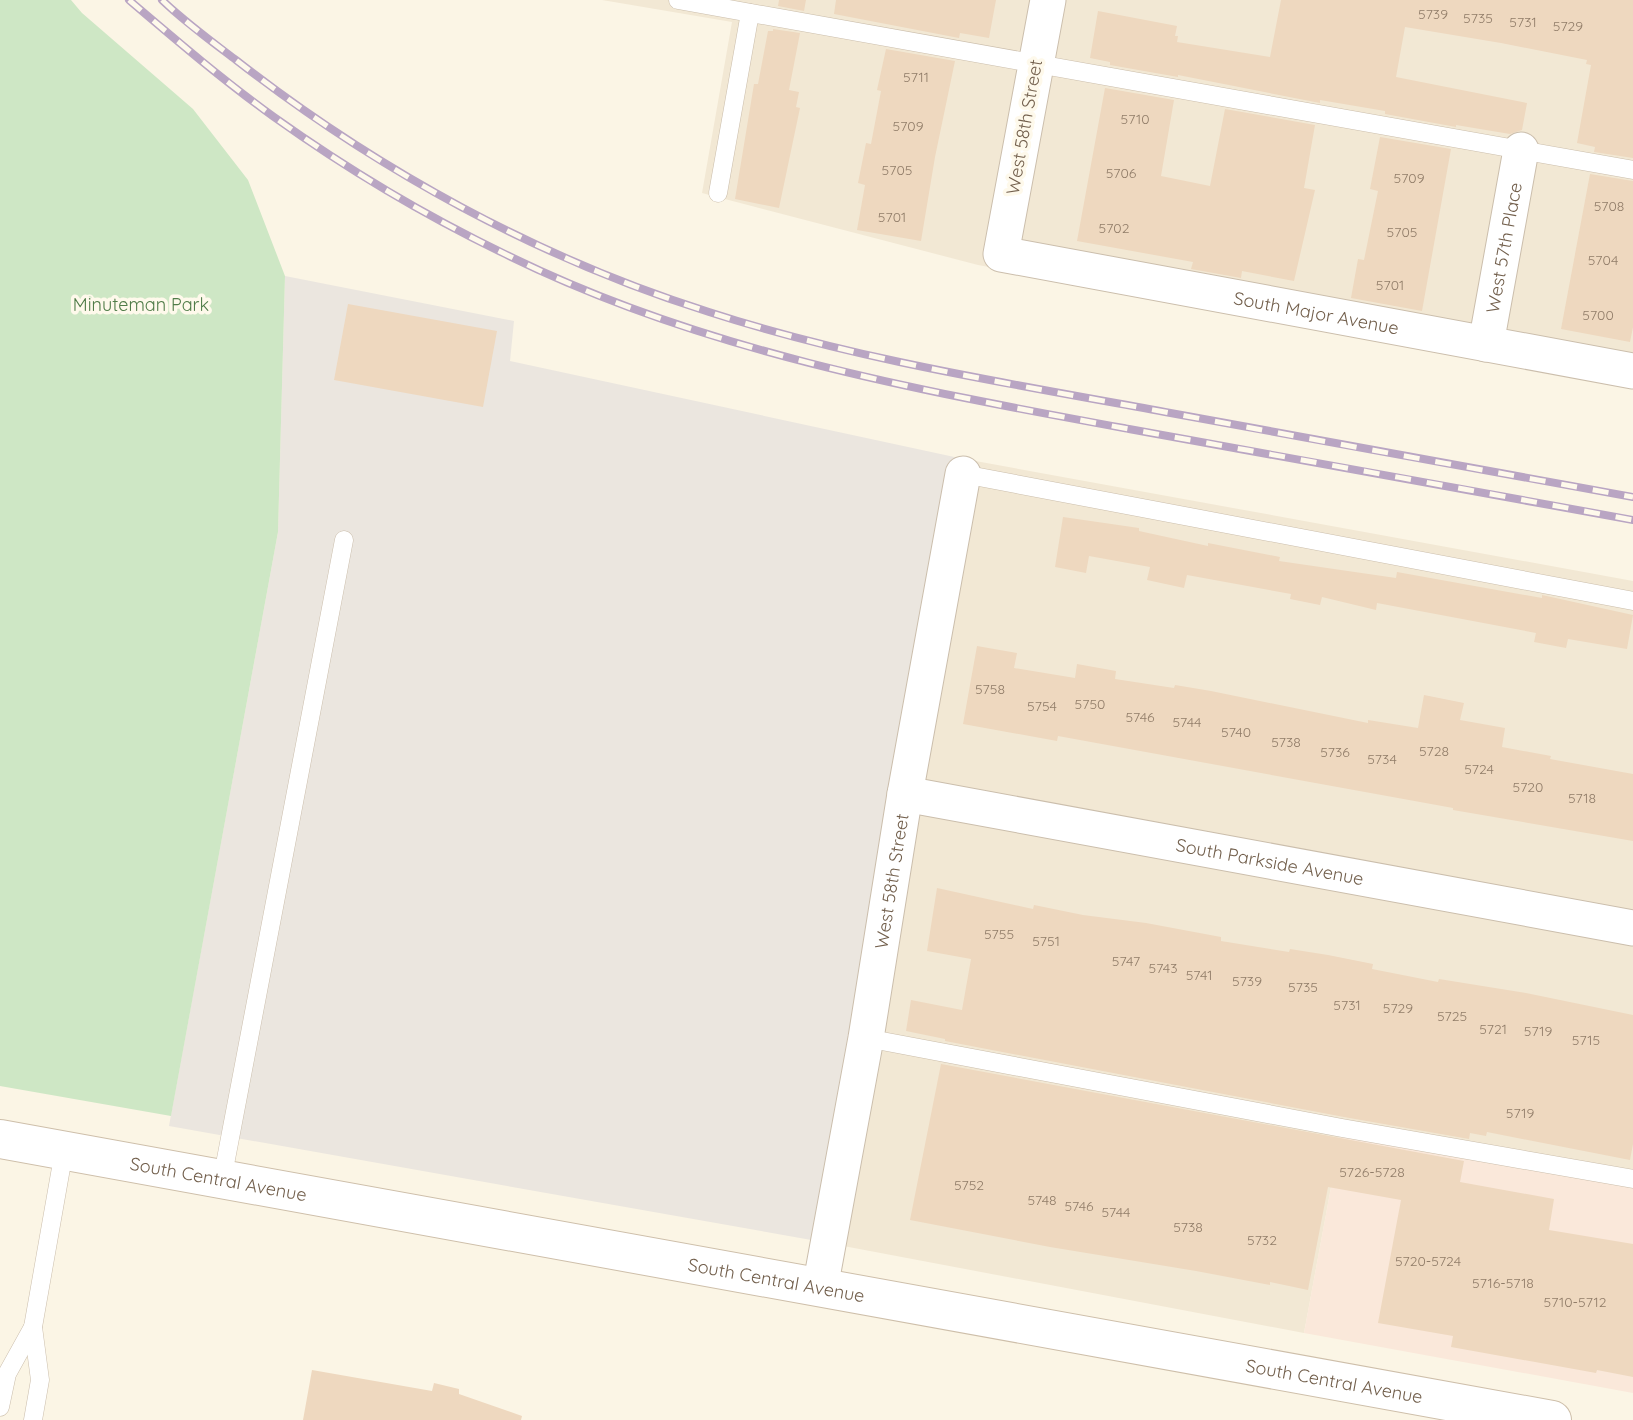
<svg xmlns="http://www.w3.org/2000/svg" width="1633" height="1420" font-family="Quicksand,sans-serif">
	<style>
		.residential { fill: #f2e8d4 }
		.commercial { fill: #fae8da }
		.industrial { fill: #ebe6df }
		.green { fill: #cee7c5 }
		.building { fill: #eed8bf }
		.lines { fill: none; stroke-linecap: round; stroke-linejoin: round }
		.service-casing { stroke: #cbbeac; stroke-width: 19 }
		.minor-casing { stroke: #cbbeac; stroke-width: 37 }
		.secondary-casing { stroke: #cebfaa; stroke-width: 40 }
		.service { stroke: #fff; stroke-width: 18 }
		.minor { stroke: #fff; stroke-width: 35 }
		.secondary { stroke: #fff; stroke-width: 38 }
		.rail-casing { stroke: #b9a5c3; stroke-width: 8 }
		.rail { stroke: #fef9eb; stroke-width: 5; stroke-dasharray: 16; stroke-linecap: butt }
		.labels { text-anchor: middle; dominant-baseline: central; stroke-width: 7; stroke-linejoin: round; paint-order: stroke }
		.number-label { font-size: 14px; fill: #917d69 }
		.street-label { font-size: 18px; fill: #725f4c; stroke: #fef9eb }
		.park-label { font-size: 18px; fill: #507c48; stroke: #fef9eb }
	</style>
	<rect width="100%" height="100%" fill="#fbf5e5"/>
	<g class="residential">
		<path d="M602,0H1633V385L978,265L702,193L732,22Z"/>
		<path d="M959,458L1633,581V1180L1342,1128L1304,1333L817,1241Z"/>
	</g>
	<path class="commercial" d="M1342,1128L1633,1179V1393L1304,1333Z"/>
	<path class="industrial" d="M285,276L514,321L510,361L959,458L817,1241L169,1126L278,532Z"/>
	<path class="green" d="M0,0H71L82,13L193,109L248,180L285,276L278,532L171,1116L0,1086Z"/>
	<g class="building">
		<path d="M779,0H806L804,11L778,6Z"/>
		<path d="M836,0H996L989,38L960,33L959,38L834,14Z"/>
		<path d="M1281,0H1633V158L1594,152L1595,147L1577,143L1591,65L1586,64L1587,60L1501,43L1405,27L1396,77L1527,103L1522,130L1510,134L1456,125V127L1385,114V111L1320,100V103L1178,75V77L1110,65V62L1090,58L1098,11L1177,26L1175,36H1178L1177,42L1270,57Z"/>
		<path d="M773,29L800,33L789,90L799,92L796,107L800,108L779,208L735,199L754,84H758L768,31H773Z"/>
		<path d="M886,49L955,61L935,157L921,241L857,230L865,185L858,183L866,143L871,144L881,91L877,90Z"/>
		<path d="M1105,88L1174,100L1161,176L1210,186L1225,109L1315,125L1304,188L1315,190L1294,281L1242,271L1241,278L1191,269L1193,262L1077,241Z"/>
		<path d="M1380,137L1451,149L1422,311L1351,298L1358,259L1364,260L1378,191L1370,189Z"/>
		<path d="M1590,174L1633,181V327L1630,342L1561,329Z"/>
		<path d="M348,304L497,331L483,407L334,380Z"/>
		<path d="M1063,517L1139,528V531L1208,546V543L1280,557L1279,561L1396,578L1397,572L1542,598V595L1633,615L1627,649L1568,639L1566,648L1534,642L1536,633L1377,603L1376,610L1322,597L1320,605L1290,599L1291,594L1187,575L1184,588L1147,580L1150,567L1089,556L1086,573L1055,567Z"/>
		<path d="M977,646L1017,653L1014,668L1075,678L1077,664L1116,671L1115,679L1174,688L1175,685L1211,691L1368,723V720L1418,728L1424,695L1464,703L1460,720L1505,728L1502,747L1551,756L1550,759L1633,774V841L1453,810V808L1058,736L1057,741L963,724Z"/>
		<path d="M937,888L1033,909L1034,905L1083,915L1146,923L1221,937V941L1289,952L1290,949L1328,955L1373,964L1372,969L1438,982L1439,979L1526,993L1633,1015V1144L1630,1160L1487,1132L1486,1136L1470,1133L1469,1139L1344,1117L945,1041V1039L906,1031L911,1000L962,1010L971,959L927,951Z"/>
		<path d="M941,1064L1464,1161L1460,1182L1554,1199L1549,1230L1633,1244V1377L1597,1370L1596,1373L1451,1347L1453,1336L1378,1323L1401,1200L1328,1187L1308,1290L1270,1282V1285L1196,1271L1050,1247L910,1220Z"/>
		<path d="M312,1370L432,1391L434,1383L459,1389V1394L522,1416L521,1420H303Z"/>
	</g>
	<g class="lines">
		<defs>
			<g id="service">
				<path d="M678,0L1633,170"/>
				<path d="M718,193L750,13"/>
				<path d="M963,474L1633,601"/>
				<path d="M866,1038L1342,1128L1633,1179"/>
				<path d="M222,1180L344,540"/>
				<path d="M0,1407L7,1374L33,1327"/>
				<path d="M33,1420L40,1380L33,1327L64,1151"/>
			</g>
			<g id="minor">
				<path id="s1" d="M1048,0L1001,254L1633,371"/>
				<path id="s2" d="M1486,344L1521,150"/>
				<path id="s3" d="M905,794L1633,928"/>
				<path id="s4" d="M820,1288L866,1038L905,794L963,474"/>
			</g>
			<g id="secondary">
				<path id="s5" d="M0,1139L1552,1420"/>
			</g>
		</defs>
		<use href="#service" class="service-casing"/>
		<use href="#minor" class="minor-casing"/>
		<use href="#secondary" class="secondary-casing"/>
		<use href="#service" class="service"/>
		<use href="#minor" class="minor"/>
		<use href="#secondary" class="secondary"/>
		<defs>
			<g id="rail">
				<path d="M129,0C176,40 224,81 274,117C347,169 424,215 505,254C701,351 916,390 1129,429C1297,459 1465,489 1633,520"/>
				<path d="M162,0C185,22 211,41 236,60C377,170 538,258 709,312C857,360 1013,384 1165,412C1321,441 1477,469 1633,497"/>
			</g>
		</defs>
		<use href="#rail" class="rail-casing"/>
		<use href="#rail" class="rail"/>
	</g>
	<g class="labels">
		<g class="number-label">
			<text x="1433" y="14">5739</text>
			<text x="1478" y="18">5735</text>
			<text x="1523" y="22">5731</text>
			<text x="1568" y="26">5729</text>
			<text x="916" y="77">5711</text>
			<text x="1135" y="119">5710</text>
			<text x="908" y="126">5709</text>
			<text x="897" y="170">5705</text>
			<text x="1121" y="173">5706</text>
			<text x="1409" y="178">5709</text>
			<text x="1609" y="206">5708</text>
			<text x="892" y="217">5701</text>
			<text x="1114" y="228">5702</text>
			<text x="1402" y="232">5705</text>
			<text x="1603" y="260">5704</text>
			<text x="1390" y="285">5701</text>
			<text x="1598" y="315">5700</text>
			<text x="990" y="689">5758</text>
			<text x="1090" y="704">5750</text>
			<text x="1042" y="706">5754</text>
			<text x="1140" y="717">5746</text>
			<text x="1187" y="722">5744</text>
			<text x="1236" y="732">5740</text>
			<text x="1286" y="742">5738</text>
			<text x="1434" y="751">5728</text>
			<text x="1335" y="752">5736</text>
			<text x="1382" y="759">5734</text>
			<text x="1479" y="769">5724</text>
			<text x="1528" y="787">5720</text>
			<text x="1582" y="798">5718</text>
			<text x="999" y="934">5755</text>
			<text x="1046" y="941">5751</text>
			<text x="1126" y="961">5747</text>
			<text x="1163" y="968">5743</text>
			<text x="1199" y="975">5741</text>
			<text x="1247" y="981">5739</text>
			<text x="1303" y="987">5735</text>
			<text x="1347" y="1005">5731</text>
			<text x="1398" y="1008">5729</text>
			<text x="1452" y="1016">5725</text>
			<text x="1493" y="1029">5721</text>
			<text x="1538" y="1031">5719</text>
			<text x="1586" y="1040">5715</text>
			<text x="1520" y="1113">5719</text>
			<text x="1372" y="1172">5726-5728</text>
			<text x="969" y="1185">5752</text>
			<text x="1042" y="1200">5748</text>
			<text x="1079" y="1206">5746</text>
			<text x="1116" y="1212">5744</text>
			<text x="1188" y="1227">5738</text>
			<text x="1262" y="1240">5732</text>
			<text x="1428" y="1261">5720-5724</text>
			<text x="1503" y="1283">5716-5718</text>
			<text x="1575" y="1302">5710-5712</text>
		</g>
		<g class="street-label">
			<text transform="translate(1024 127) rotate(-80)">West 58th Street</text>
			<text stroke="none"><textPath href="#s2" startOffset="98">West 57th Place</textPath></text>
			<text stroke="none"><textPath href="#s1" startOffset="579">South Major Avenue</textPath></text>
			<text stroke="none"><textPath href="#s3" startOffset="371">South Parkside Avenue</textPath></text>
			<text stroke="none"><textPath href="#s4" startOffset="413">West 58th Street</textPath></text>
			<text stroke="none"><textPath href="#s5" startOffset="222">South Central Avenue</textPath></text>
			<text stroke="none"><textPath href="#s5" startOffset="789">South Central Avenue</textPath></text>
			<text stroke="none"><textPath href="#s5" startOffset="1356">South Central Avenue</textPath></text>
		</g>
		<g class="park-label">
			<text x="141" y="304">Minuteman Park</text>
		</g>
	</g>
</svg>
